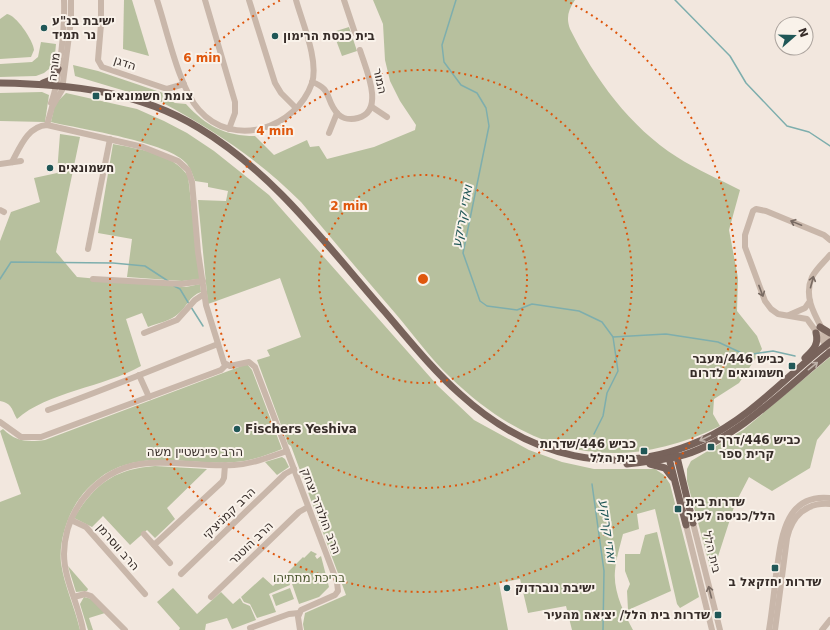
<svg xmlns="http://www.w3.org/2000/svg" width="830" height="630" font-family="'DejaVu Sans',Heebo,sans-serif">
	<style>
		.green { fill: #b7c09e }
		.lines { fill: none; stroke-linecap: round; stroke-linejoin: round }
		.stream { stroke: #7eaead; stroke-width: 1.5 }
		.minor { stroke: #c9b7aa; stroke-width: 6 }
		.major { stroke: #78635b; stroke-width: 7 }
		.oneway { stroke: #796b63 }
		.oneway2 { stroke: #bfb2aa }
		.ring { fill: none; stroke: #df570d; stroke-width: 2; stroke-dasharray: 2 4 }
		.poi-dot { fill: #205757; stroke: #f9f2ea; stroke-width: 1.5 }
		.labels { text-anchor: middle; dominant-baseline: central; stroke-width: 4; stroke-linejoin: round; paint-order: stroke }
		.poi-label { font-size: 12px; font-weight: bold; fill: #372d29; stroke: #f9f2ea; text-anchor: start }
		.street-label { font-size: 12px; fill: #372d29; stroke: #f9f2ea }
		.park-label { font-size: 12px; fill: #49552e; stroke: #f9f2ea }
		.water-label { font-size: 13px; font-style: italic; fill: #205757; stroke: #f9f2ea }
		.centre { fill: #df570d; stroke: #f9f2ea; stroke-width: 2 }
		.ring-label { font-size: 12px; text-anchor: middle; font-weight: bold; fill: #df570d; stroke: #f9f2ea; stroke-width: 4; stroke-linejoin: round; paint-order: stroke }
	</style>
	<rect width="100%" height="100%" fill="#f2e7de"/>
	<g class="green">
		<path d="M124,0H132L149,56L123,49Z"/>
		<path d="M373,0H575C568,10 566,18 570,29C595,79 630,127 677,157C697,170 719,179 740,190L729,230L738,278L737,311L757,336L762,349L739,383L714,399L713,414L720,426C618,476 530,455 450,377C430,358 413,334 395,313C363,276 332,239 301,202C259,160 215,131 163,103L164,97L175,103L186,104C206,126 225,136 255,136L274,155L307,140L310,147L319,146L327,159L374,147L415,130L416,125L400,101L390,81L385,60L383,24Z"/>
		<path d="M7,14C16,15 33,40 34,50L31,57L0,59V19Z"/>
		<path d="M349,27L357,51L342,56L333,32Z"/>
		<path d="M41,42L56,44L54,65L44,73L36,76L0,77V64L32,62L38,57Z"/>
		<path d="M73,65L98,71L163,93L162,102L75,76Z"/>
		<path d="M42,92L49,95L45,122L0,121V93Z"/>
		<path d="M66,93L137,109L164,121L187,133L214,151L269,195L438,386L474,420L529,450L562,462L594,469H655L664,475L670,484L699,597L680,608L677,604L655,509L637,514L639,529L623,534C620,546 616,559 615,571C613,591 624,613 633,630H572L566,606L528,613L520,579L499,583L508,630H304L303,624L305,613L346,595L291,446L288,444L257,360L270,356L267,350L301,337L280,278L208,304L198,200L226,201L228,191L208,187V183L195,181C193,176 191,169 187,164C170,142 80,129 51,122L55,104Z"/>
		<path d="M60,134L80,137L56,252L77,277L186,287L200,284L201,292C189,296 187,307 178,314C170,321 158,323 148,327L142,313L126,319L141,366C104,387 47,392 17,419C12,410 12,403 0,401V241L11,212L40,202L34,178L57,173Z"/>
		<path d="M113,144C138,149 173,153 188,176L200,279L182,281L127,277L132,239L98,233Z"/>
		<path d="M830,357V424L817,440L810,468L772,491L749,477L735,504L712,575L687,481V469L691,461L743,430Z"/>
		<path d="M247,364L252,370L282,449C267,455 251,461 235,462C190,466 146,449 105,474C92,483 81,494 74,507C65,523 59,545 61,563C64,585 75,608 80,630H0V502L21,494L0,431L3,429C16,442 28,442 45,440Z"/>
		<path d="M282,457L285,459L289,467L277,475L265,462Z"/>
		<path d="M155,466L207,469L167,508L175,519L155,538L147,530L130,545L103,516L92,527L74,518C95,484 114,469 155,466Z"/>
		<path d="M657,532L671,591L628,610L627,591L630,584L625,571V554H640L645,535Z"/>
		<path d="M311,551L317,554L315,556L317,559L321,556L329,587L319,597L299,604L288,572L303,557L304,558Z"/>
		<path d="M68,566L88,589L87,591L76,592Z"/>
		<path d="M286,573L290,585L269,594L276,612L257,618L250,604L244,602L241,597L263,577L273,586Z"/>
		<path d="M173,588L197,614L221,592L233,604L240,598L243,603L250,606L256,620L232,629L227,618L206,624L205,630H179L180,628L157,602Z"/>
		<path d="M290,588L294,599L276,606L272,595Z"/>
		<path d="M84,597L92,599L105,613L89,618L93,630H88L80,604Z"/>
	</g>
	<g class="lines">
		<g class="stream">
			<path d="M456,0L442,45L444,62L461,85L477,93L486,108L489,126L463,253L480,301L487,306L517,310L532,304L579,311L602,322L613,337L618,371L607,393L603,416L594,434"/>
			<path d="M675,0L730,56L746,83L787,126L809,132L830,146"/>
			<path d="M0,279L11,262L113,263L145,266L168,281"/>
			<path d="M174,286L180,289L189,304"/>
			<path d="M191,307L203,326"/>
			<path d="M613,337L666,334L718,342L746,355L773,351L795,356"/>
			<path d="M592,484L604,571L603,630"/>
		</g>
		<g class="minor">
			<path d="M101,0V24L98,60L102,67L167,89L184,84"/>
			<path d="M157,0C167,30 179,88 199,110C233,149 296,129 312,83C319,60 302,22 296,0"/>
			<path d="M205,0L235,102V113L229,129"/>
			<path d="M249,0L275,83L281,93L296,108"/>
			<path d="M344,0L355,33"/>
			<path d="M312,82C333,89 325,101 338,114C343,119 351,120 358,118C386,111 365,67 360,50"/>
			<path d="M51,103C60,80 65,25 64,0"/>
			<path d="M372,107L387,117"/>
			<path d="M47,125L52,107L62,90L71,20V0"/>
			<path d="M329,133L337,113"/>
			<path d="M12,162C20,147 28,126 47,125L143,147L178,161L188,170L192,182L198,252L206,305L224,363L230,366L249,362L255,367L337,582L338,591L335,595L301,610L298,617L300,630"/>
			<path d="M0,164L21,161"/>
			<path d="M0,210L4,212"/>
			<path d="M88,249L110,139"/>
			<path d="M830,255C824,262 816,269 812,277C801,302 822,324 830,345"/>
			<path d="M93,279L181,284L203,281"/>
			<path d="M789,315L805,308L810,301"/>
			<path d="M144,333L177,320L195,300L204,294"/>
			<path d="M828,348L807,319L778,314L771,309L765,301L745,247V235L753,211L756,209L766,211L824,235L830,240"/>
			<path d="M139,375L149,397"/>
			<path d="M48,410C105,390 161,366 218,344"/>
			<path d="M0,422L21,437H41L221,370L226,365"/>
			<path d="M71,520L86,527L145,594"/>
			<path d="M693,523L720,630"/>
			<path d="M686,525L712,630"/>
			<path d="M144,534L170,563"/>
			<path d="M154,545L222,482L224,478L225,465"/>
			<path d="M181,574L285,474L294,469"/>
			<path d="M74,597L85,594L91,596L125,630"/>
			<path d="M211,597L299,512L308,507"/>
			<path d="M83,630C79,605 64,580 64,554C65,506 102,466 149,463C177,461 206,467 234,465C252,464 270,457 287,451"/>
			<path d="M251,630L250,628L289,614L299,613"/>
			<path d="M769,630C772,612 774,593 776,575C781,542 783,493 830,498"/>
			<path d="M775,630L787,538C792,516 806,502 830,504"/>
			<path d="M822,630L830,620"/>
		</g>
		<g class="major">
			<path d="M0,83C69,84 139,91 199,128C274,173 328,247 385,312C409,340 432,369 460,394C529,457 614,480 702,440C752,417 787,375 830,342"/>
			<path d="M43,83L53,79L58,69"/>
			<path d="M820,327L830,333"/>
			<path d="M805,358C813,350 819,345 816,333"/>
			<path d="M674,454L677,457L693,523"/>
			<path d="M669,458L686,525"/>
			<path d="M627,464C646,462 666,460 684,455C738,438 787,387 830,352"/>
			<path d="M650,464L665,468L672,477"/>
		</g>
	</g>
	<defs><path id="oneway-shaft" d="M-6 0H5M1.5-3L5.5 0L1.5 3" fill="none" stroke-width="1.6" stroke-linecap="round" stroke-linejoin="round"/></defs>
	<g class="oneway">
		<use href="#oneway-shaft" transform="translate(796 223) rotate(-158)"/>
		<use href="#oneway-shaft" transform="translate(812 282) rotate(-75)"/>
		<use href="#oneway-shaft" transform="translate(761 291) rotate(69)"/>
		<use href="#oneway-shaft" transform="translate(710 592) rotate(-104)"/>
	</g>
	<g class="oneway2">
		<use href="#oneway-shaft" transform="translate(813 366) rotate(-39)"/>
		<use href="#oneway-shaft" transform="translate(705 438) rotate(154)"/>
	</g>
	<g class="ring">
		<circle cx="423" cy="279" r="104"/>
		<circle cx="423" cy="279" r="209"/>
		<path d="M565 0A313 313 0 1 1 281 0"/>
	</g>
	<g class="poi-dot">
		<circle cx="44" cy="28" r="4"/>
		<circle cx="275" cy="36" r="4"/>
		<rect x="92" y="92" width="8" height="8" rx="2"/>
		<circle cx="50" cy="168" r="4"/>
		<rect x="788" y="362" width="8" height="8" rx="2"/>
		<circle cx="237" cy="429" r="4"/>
		<rect x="707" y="443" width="8" height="8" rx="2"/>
		<rect x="640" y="447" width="8" height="8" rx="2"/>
		<rect x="674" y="505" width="8" height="8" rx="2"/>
		<rect x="771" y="564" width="8" height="8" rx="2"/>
		<circle cx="507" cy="588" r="4"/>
		<rect x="714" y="611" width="8" height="8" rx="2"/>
	</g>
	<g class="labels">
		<g class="poi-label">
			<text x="52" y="21">ישיבת בנ"ע<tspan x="52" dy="14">נר תמיד</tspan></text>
			<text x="283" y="36">בית כנסת הרימון</text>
			<text x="104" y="96">צומת חשמונאים</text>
			<text x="58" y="168">חשמונאים</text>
			<text x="784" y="359" text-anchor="end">כביש 446/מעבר<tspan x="784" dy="14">חשמונאים לדרום</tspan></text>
			<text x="245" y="429">Fischers Yeshiva</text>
			<text x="719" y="440">כביש 446/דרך<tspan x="719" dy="14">קרית ספר</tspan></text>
			<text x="636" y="444" text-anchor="end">כביש 446/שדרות<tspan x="636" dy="14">בית הלל</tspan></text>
			<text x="686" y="502">שדרות בית<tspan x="686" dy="14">הלל/כניסה לעיר</tspan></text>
			<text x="775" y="582" text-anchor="middle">שדרות יחזקאל ב</text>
			<text x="515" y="588">ישיבת נוברדוק</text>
			<text x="710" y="615" text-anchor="end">שדרות בית הלל/ יציאה מהעיר</text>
		</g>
		<g class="street-label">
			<text transform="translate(125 63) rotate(18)">הדגן</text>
			<text transform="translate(54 67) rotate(-83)">מוריה</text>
			<text transform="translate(380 81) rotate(77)">המור</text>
			<text x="195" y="452">הרב פיינשטיין משה</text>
			<text transform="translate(321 511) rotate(69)">הרב הולנדר יצחק</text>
			<text transform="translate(229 513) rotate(-44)">הרב קמניצקי</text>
			<text transform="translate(251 543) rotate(-44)">הרב הוטנר</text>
			<text transform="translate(118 547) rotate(49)">הרב ווסרמן</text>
			<text transform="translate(712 552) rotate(76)">בית הלל</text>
		</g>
		<g class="park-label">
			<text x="309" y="578">בריכת מתתיהו</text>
		</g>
		<g class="water-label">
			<text transform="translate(462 216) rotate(-79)">ואדי קריקע</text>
			<text transform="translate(608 531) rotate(82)">ואדי קריקע</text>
		</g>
	</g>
	<circle cx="423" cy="279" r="6" class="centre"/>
	<g class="ring-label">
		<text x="202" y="62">6 min</text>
		<text x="275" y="135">4 min</text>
		<text x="349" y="210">2 min</text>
	</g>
	<g transform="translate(794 36) rotate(70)"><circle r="19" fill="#f9f2ea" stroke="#aba39d"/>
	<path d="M0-3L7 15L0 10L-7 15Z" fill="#205757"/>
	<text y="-6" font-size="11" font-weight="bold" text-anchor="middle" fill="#372d29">N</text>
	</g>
</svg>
